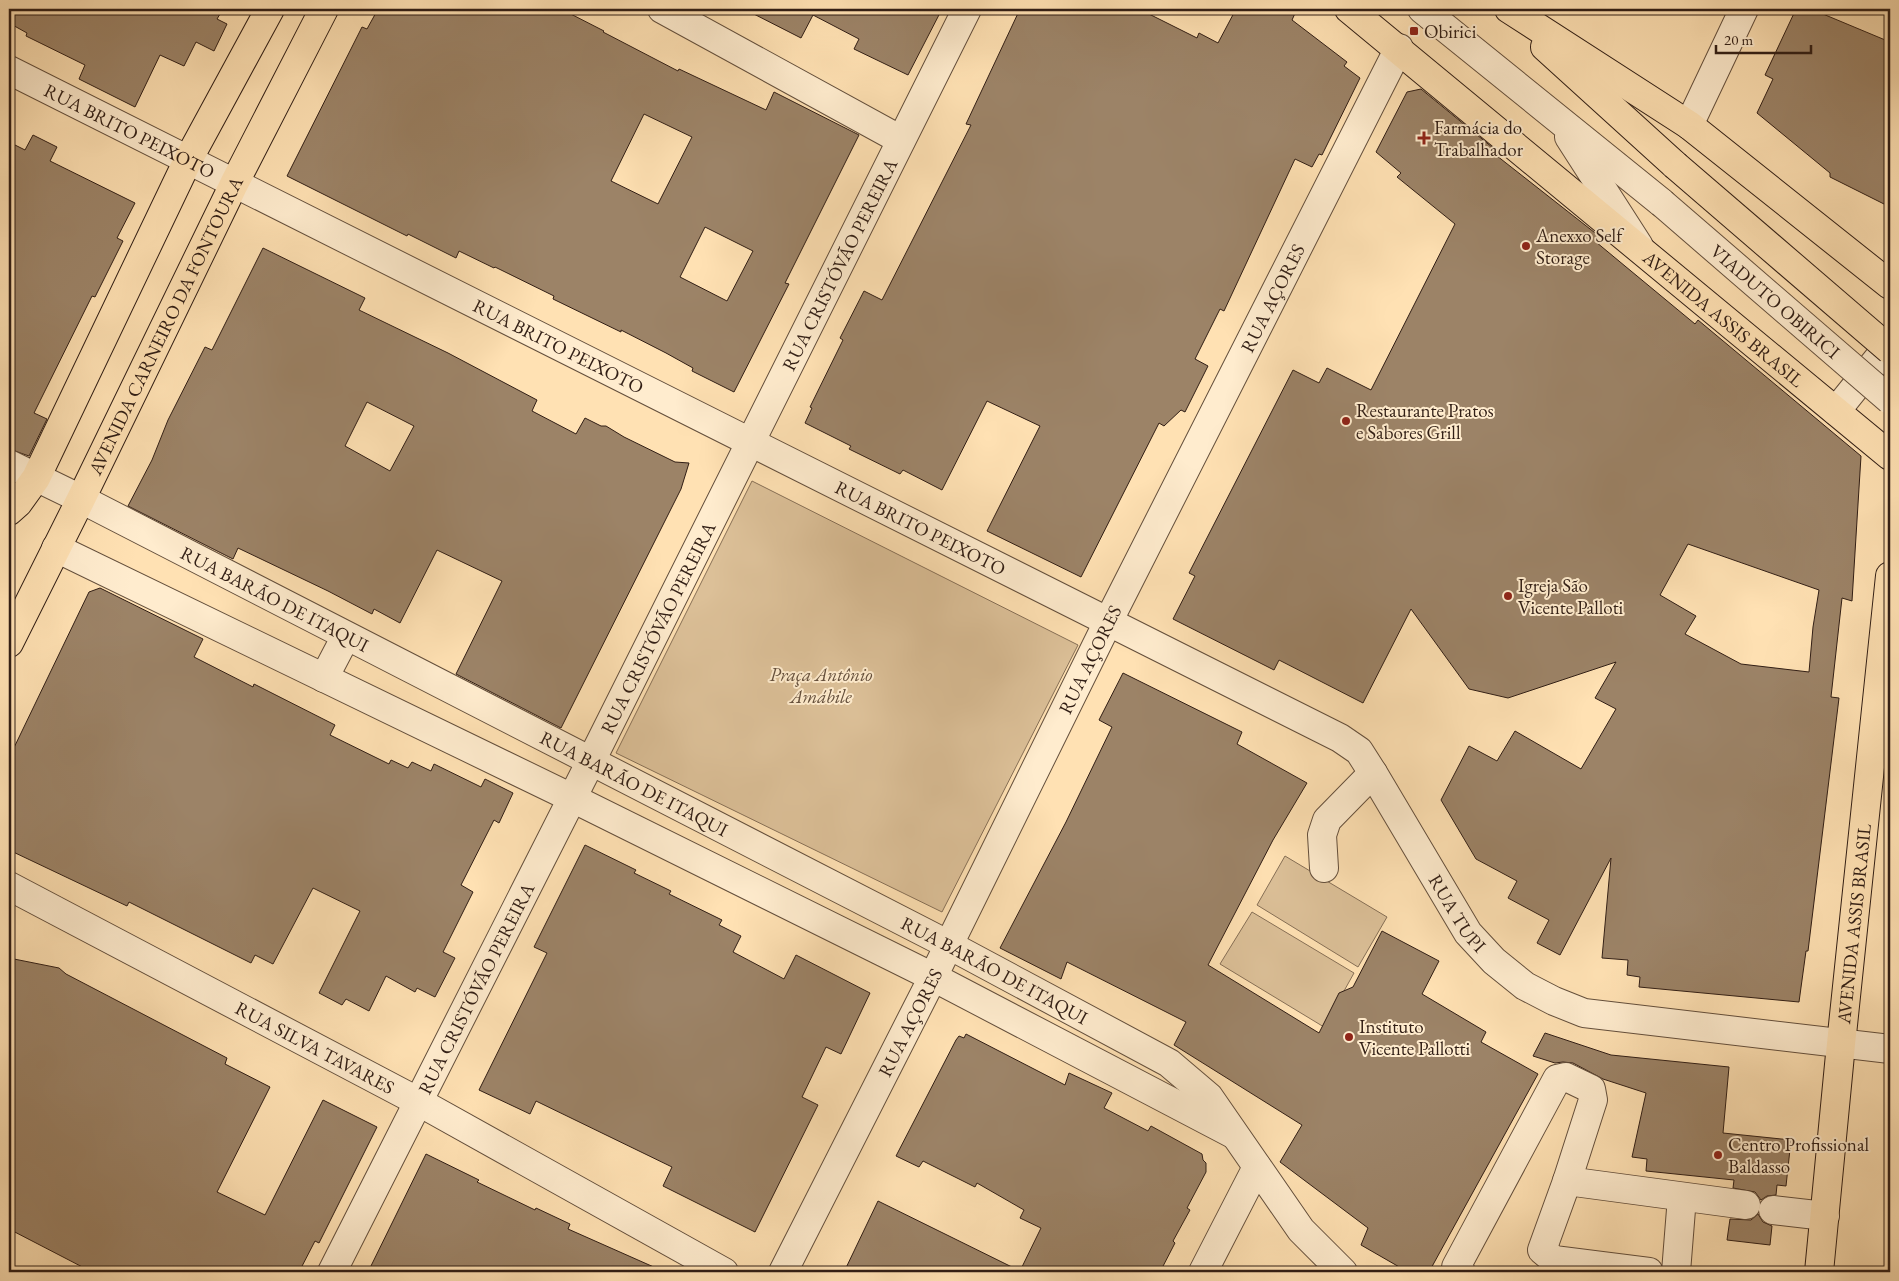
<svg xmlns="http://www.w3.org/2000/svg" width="1899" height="1281" font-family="'EB Garamond',serif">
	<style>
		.green { fill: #dcc098; stroke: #866f56 }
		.building { fill: #9c8367; stroke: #311e15; fill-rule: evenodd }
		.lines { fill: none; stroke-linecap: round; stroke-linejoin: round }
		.minor-casing { stroke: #644f3c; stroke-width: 30 }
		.major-casing { stroke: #311e15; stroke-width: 30 }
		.minor { stroke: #ffecce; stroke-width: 28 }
		.major { stroke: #ffe1b3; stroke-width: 28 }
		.minor-bridge-casing { stroke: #644f3c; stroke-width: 30; stroke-linecap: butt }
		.major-bridge-casing { stroke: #311e15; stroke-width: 30; stroke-linecap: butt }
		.minor-bridge { stroke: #ffecce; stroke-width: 28 }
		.major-bridge { stroke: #ffe1b3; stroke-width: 28 }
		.poi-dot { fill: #8f2418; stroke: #ffecce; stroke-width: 2 }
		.labels { text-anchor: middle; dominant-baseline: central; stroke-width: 4; stroke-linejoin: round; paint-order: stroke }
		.poi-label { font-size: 19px; fill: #311e15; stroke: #ffecce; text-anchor: start }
		.street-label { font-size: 19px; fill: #311e15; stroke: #ffecce }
		.park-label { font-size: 19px; font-style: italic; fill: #644f3c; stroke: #ffecce }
	</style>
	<rect width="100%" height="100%" fill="#ffe1b3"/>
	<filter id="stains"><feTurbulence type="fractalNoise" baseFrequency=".004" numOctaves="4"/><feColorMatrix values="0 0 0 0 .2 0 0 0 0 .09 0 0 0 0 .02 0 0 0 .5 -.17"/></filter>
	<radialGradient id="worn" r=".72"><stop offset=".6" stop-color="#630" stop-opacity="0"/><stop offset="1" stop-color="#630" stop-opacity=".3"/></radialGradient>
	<g class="green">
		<path d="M752,481L1078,645L942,912L616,753Z"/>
		<path d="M1285,856L1387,917L1358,967L1257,905Z"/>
		<path d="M1252,912L1354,973L1324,1027L1220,964Z"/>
	</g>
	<g class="building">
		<path d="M9,9H223L217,19L227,24L214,51L196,42L184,66L160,55L135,107L79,79L85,65L26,36L27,33L9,23Z"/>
		<path d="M378,9H561L604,31L603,32L678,71L679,69L766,110L774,92L859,135L785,283L789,284L734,392L692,371L693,368L666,353L621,330V332L553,299L554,296L495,267L494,268L459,251L456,258L408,234L407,236L287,176L362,27L367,29ZM644,114L692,137L658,204L611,181ZM705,227L753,251L727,301L680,277Z"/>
		<path d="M744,9H942L908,75L854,49L859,39L813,15L801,38Z"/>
		<path d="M1020,9H1139L1197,38L1199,33L1218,43L1236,9H1297L1292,20L1347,62L1344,66L1360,78L1322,155L1319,154L1312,167L1295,159L1224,311L1220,309L1195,359L1208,366L1185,412L1181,410L1164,426L1159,423L1081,577L987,531L1040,426L987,401L942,490L903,470L900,474L849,449L851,446L805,423L812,408L810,407L843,340L840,338L864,291L882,300L971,125L966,124Z"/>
		<path d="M1796,9H1811L1890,42V207L1830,177V173L1757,113L1773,79L1765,75Z"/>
		<path d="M1421,89L1493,148L1492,152L1599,236L1596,242L1695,324L1698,320L1861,456L1852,601L1842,598L1831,697L1839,698L1808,951H1806L1799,1002L1639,987L1640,977L1627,975L1628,960L1602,958L1611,858L1560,955L1537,943L1549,920L1508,898L1517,881L1476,859L1441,800L1469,746L1497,761L1515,731L1581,769L1616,709L1595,698L1616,662L1508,698L1469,689L1411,609L1363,703L1279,660L1274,670L1173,619L1195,576L1189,573L1293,370L1319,383L1327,368L1371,390L1455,224L1397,177L1401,173L1376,152L1407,92ZM1688,544L1819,590L1813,627L1809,672L1741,664L1685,634L1696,616L1660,595Z"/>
		<path d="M33,135L57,147L50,161L135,203L117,238L123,241L95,297L92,296L34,413L47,419L29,456L9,449V142L25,150Z"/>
		<path d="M263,248L365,298L359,310L448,353L537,400L532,411L576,434L585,418L601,426H606L624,437L675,462L689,463L681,489L561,728L456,674L502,581L437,550L400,623L374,609L372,614L328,591L238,548L233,559L128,506L152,460L168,420L205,347L212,350ZM367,402L414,426L390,471L345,446Z"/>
		<path d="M100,588L203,639L194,657L253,687L254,684L335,725L330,735L389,764L391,760L408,768L412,762L431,771L434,764L481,787L485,779L513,793L499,823L494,820L461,885L473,892L443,952L455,958L435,997L417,988L415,992L386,976L369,1011L346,999L342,1005L319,993L360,911L313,888L273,964L255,955L251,963L129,902L127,906L9,850V758L89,592Z"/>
		<path d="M1123,673L1242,732L1237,744L1307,783L1273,840L1208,965L1319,1033L1339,993L1353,987L1382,931L1439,961L1422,994L1486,1032L1481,1042L1538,1074L1429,1272H1408L1361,1245L1368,1228L1280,1162L1302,1125L1174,1045L1186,1022L1067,962L1061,979L1000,948L1066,822L1112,727L1099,720Z"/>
		<path d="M585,845L636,870L634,873L671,891L669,894L722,920L719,925L741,936L733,952L784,979L796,955L870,993L841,1054L826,1047L802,1097L818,1105L755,1232L663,1186L672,1167L536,1101L530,1114L479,1090L547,953L534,947Z"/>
		<path d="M9,958L59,968L66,974L227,1058L225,1064L270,1087L217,1192L265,1215L323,1100L377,1127L319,1243L315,1241L299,1272H92L9,1229Z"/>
		<path d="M1545,1033L1611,1055L1729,1067L1723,1133L1791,1140L1786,1186L1777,1185L1776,1195L1767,1196L1761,1200L1755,1192L1733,1188L1734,1180L1646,1171L1647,1159L1632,1157L1646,1093L1603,1079L1573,1063L1563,1062L1555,1063L1533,1056Z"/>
		<path d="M966,1034L1065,1085L1069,1073L1112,1093L1104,1108L1148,1131L1151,1126L1202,1154L1203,1160L1206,1163V1172L1187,1208L1190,1210L1173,1241L1175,1243L1160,1272H844L878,1201L1020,1271L1041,1228L1020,1218L1024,1210L977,1183L975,1187L923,1161L919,1167L896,1156L956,1040L959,1036L964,1038Z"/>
		<path d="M426,1154L479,1180L477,1182L535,1210L536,1208L570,1224L568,1229L665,1272H368Z"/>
		<path d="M1758,1214L1763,1222L1772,1226L1770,1245L1727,1240L1730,1219L1751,1220Z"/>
	</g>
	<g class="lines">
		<defs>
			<g id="minor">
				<path d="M662,9L901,140"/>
				<path d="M1422,9L1662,203"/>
				<path id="s1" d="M9,70L1340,738L1359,751L1373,773L1468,933L1494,961L1525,986L1554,1001L1584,1013L1890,1049"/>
				<path d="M1689,125L1744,9"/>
				<path d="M1569,137L1639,246"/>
				<path d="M1836,411L1890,344"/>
				<path id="s2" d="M9,464L81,499L949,945L1169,1063L1209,1097L1301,1230L1343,1272"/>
				<path d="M56,548L572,798L933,977L1233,1134"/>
				<path d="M324,678L346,636"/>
				<path d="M1324,868L1322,835L1327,820L1373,773"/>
				<path id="s3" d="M9,886L419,1102L724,1272"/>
				<path d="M1567,1181L1746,1205"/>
				<path d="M1773,1210L1825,1216"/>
				<path id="s4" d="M332,1272L591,761L967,9"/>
				<path id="s5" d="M783,1272L933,977L1108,622L1399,48"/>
				<path d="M1203,1272L1257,1167"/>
				<path d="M1461,1272L1456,1267L1557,1079L1566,1077L1591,1089L1593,1100L1567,1181L1542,1250L1554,1260L1649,1272"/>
				<path d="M1676,1272L1682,1197"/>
			</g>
			<g id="major">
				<path id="s6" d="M1349,9L1890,456"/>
				<path d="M1509,9L1689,125L1890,285"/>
				<path d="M1545,47L1675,165"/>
				<path d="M9,511L18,503L36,478L188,160L270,9"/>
				<path id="s7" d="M9,643L81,499L234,184L324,9"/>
				<path id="s8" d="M1819,1272L1841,1044L1890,576"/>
			</g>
		</defs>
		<use href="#minor" class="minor-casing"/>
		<use href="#major" class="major-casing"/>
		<use href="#minor" class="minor"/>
		<use href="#major" class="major"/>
		<defs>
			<g id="minor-bridge">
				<path id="s9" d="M1662,203L1890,400"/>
			</g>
			<path id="major-bridge" d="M1675,165L1890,350"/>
		</defs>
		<use href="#minor-bridge" class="minor-bridge-casing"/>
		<use href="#major-bridge" class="major-bridge-casing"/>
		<use href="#minor-bridge" class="minor-bridge"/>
		<use href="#major-bridge" class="major-bridge"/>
	</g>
	<g class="poi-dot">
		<rect x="1409" y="26" width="10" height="10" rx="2.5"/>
		<path d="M1421.5 130.5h5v5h5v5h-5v5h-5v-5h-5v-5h5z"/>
		<circle cx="1526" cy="246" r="5"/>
		<circle cx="1346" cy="421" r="5"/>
		<circle cx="1508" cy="596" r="5"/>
		<circle cx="1349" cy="1037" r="5"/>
		<circle cx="1718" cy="1155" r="5"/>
	</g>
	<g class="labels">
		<g class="poi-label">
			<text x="1424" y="31">Obirici</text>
			<text x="1434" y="127">Farmácia do<tspan x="1434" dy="22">Trabalhador</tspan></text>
			<text x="1536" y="235">Anexxo Self<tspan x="1536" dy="22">Storage</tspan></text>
			<text x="1356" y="410">Restaurante Pratos<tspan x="1356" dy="22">e Sabores Grill</tspan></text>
			<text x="1518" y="585">Igreja São<tspan x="1518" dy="22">Vicente Palloti</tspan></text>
			<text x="1359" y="1026">Instituto<tspan x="1359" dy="22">Vicente Pallotti</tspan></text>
			<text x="1728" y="1144">Centro Profissional<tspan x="1728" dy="22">Baldasso</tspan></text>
		</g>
		<g class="street-label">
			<text stroke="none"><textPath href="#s1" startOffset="135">RUA BRITO PEIXOTO</textPath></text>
			<text stroke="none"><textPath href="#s4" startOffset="1128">RUA CRISTÓVÃO PEREIRA</textPath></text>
			<text stroke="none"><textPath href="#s5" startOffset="1090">RUA AÇORES</textPath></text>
			<text stroke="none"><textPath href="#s9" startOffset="150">VIADUTO OBIRICI</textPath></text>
			<text stroke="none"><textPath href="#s6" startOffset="486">AVENIDA ASSIS BRASIL</textPath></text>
			<text stroke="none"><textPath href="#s7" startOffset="354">AVENIDA CARNEIRO DA FONTOURA</textPath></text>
			<text stroke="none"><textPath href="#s1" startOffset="615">RUA BRITO PEIXOTO</textPath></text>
			<text stroke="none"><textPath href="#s1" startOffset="1020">RUA BRITO PEIXOTO</textPath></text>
			<text stroke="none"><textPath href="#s2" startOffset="298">RUA BARÃO DE ITAQUI</textPath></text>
			<text stroke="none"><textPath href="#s4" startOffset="722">RUA CRISTÓVÃO PEREIRA</textPath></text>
			<text stroke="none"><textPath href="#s5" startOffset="685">RUA AÇORES</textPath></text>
			<text stroke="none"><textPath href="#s2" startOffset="702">RUA BARÃO DE ITAQUI</textPath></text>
			<text stroke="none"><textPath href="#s1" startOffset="1702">RUA TUPI</textPath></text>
			<text stroke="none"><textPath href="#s8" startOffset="350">AVENIDA ASSIS BRASIL</textPath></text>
			<text stroke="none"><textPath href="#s2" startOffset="1108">RUA BARÃO DE ITAQUI</textPath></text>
			<text stroke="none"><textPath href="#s4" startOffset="318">RUA CRISTÓVÃO PEREIRA</textPath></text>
			<text stroke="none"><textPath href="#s5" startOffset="280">RUA AÇORES</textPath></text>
			<text stroke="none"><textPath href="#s3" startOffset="346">RUA SILVA TAVARES</textPath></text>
		</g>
		<g class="park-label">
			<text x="821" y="674">Praça Antônio<tspan x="821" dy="22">Amábile</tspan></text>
		</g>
	</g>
	<rect width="1899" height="1281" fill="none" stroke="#ffe1b3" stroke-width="30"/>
	<rect x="10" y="10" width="1879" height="1261" fill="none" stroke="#311e15" stroke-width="2.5"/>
	<rect x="15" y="15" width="1869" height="1251" fill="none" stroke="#311e15"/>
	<path d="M1716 45v8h95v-8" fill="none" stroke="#311e15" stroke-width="2.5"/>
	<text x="1724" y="45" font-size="15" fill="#311e15" stroke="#ffecce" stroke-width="4" paint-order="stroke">20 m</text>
	<rect width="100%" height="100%" filter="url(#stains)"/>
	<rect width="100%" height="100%" fill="url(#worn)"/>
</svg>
